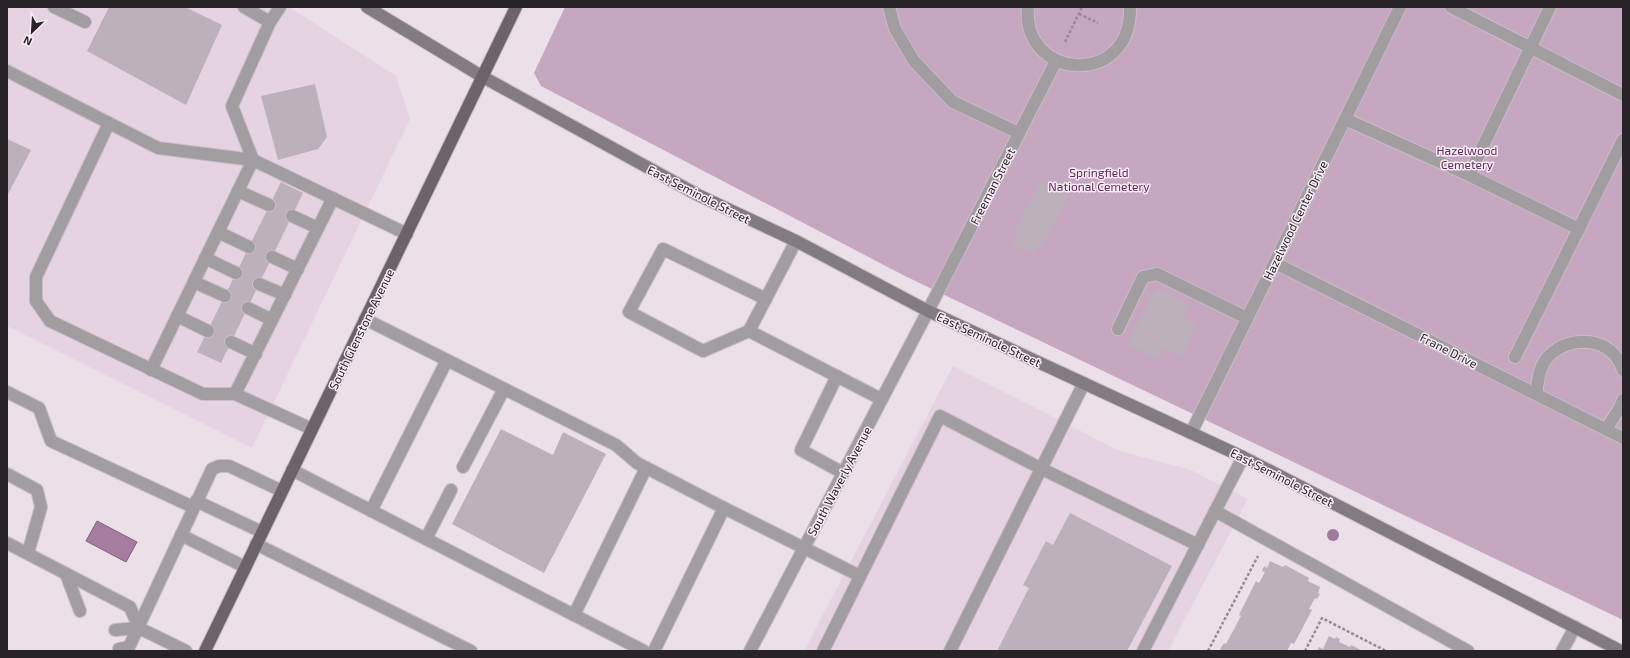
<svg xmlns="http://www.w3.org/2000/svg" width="1630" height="658" font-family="'Exo 2',sans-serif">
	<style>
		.built { fill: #e6d3e2 }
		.green { fill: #c6a7c0 }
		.water { fill: #a67d9e; stroke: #80627a }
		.building { fill: #bcb0ba }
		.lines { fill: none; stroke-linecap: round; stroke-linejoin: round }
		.lane-casing { stroke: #c8bdc5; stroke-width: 14 }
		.street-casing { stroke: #c8bdc5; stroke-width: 14 }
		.secondary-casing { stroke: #c8bdc5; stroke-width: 14 }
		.primary-casing { stroke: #c8bdc5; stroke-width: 14 }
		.path { stroke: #958d93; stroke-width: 2.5; stroke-dasharray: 3 2; stroke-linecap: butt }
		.lane { stroke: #a29da1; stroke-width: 12 }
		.street { stroke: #a29da1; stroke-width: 12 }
		.secondary { stroke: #827b81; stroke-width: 12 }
		.primary { stroke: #6c636a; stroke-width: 12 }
		.tree { fill: #9e7b98 }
		.labels { text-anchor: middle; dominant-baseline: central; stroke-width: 3; stroke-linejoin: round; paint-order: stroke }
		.park-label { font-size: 12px; fill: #5f2a57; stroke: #f9ecf6 }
		.street-label { font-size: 12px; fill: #272326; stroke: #f9ecf6 }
	</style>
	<rect width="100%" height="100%" fill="#ebdfe8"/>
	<g class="built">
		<path d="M7,7H289L396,76L410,119L252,448L7,326Z"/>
		<path d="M953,366L1120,451L1191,470L1248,499L1168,651H804Z"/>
	</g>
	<path class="green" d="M565,7H1377V9L1378,7H1623V620L905,276L541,86L534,73Z"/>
	<path class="water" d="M97,521L137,542L126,562L86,541Z"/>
	<g class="building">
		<path d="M109,7H185L222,25L186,105L87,51Z"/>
		<path d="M315,84L327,137L318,149L278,160L261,96Z"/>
		<path d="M7,139L31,150L7,196Z"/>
		<path d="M281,182L303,193L221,363L197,352Z"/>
		<path d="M1040,182L1068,196L1042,246L1039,244L1033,254L1012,243L1017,232L1015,231Z"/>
		<path d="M1156,288L1189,305L1183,318L1197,325L1182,356L1164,347L1158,359L1127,344Z"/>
		<path d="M501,429L553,455L563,432L606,454L544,573L452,524Z"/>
		<path d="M1070,513L1172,566L1127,651H997L1029,588L1023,585L1046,541L1053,545Z"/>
		<path d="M1270,561L1283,567L1285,565L1309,578L1308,581L1320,587L1318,593L1320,594L1317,599L1315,598L1309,609L1312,610L1294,644L1291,643L1287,651H1219L1224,643L1226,644L1241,616L1239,615L1256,581L1259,583L1265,572L1262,571L1264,566L1267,568Z"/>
		<path d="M1329,636L1335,639L1336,637L1340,639L1339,642L1350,647L1351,645L1363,651H1317L1319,647L1323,649Z"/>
	</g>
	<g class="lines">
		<defs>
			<g id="lane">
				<path d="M54,7L85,22"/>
				<path d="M244,7L270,22"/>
				<path d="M280,7L270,22L232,106L253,160L407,234"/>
				<path d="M1451,7L1623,95"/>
				<path d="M7,71L158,148L253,160L151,370"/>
				<path d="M1345,119L1469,175L1579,229"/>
				<path d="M109,123L36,277V301L50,321L203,394H235"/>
				<path d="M1469,175L1550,7"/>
				<path d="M238,191L269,205"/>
				<path d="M292,216L318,228"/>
				<path d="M218,232L249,247"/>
				<path d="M796,241L749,331L881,399"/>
				<path d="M272,257L298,269"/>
				<path d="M205,258L236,273"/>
				<path d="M194,282L225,296"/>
				<path d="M259,284L285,295"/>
				<path d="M248,308L272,320"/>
				<path d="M177,316L208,331"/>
				<path d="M365,319L616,445L637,463L724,508"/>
				<path d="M1118,329L1143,277L1157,274L1247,318"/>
				<path d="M749,331L703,351L629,312L663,249L766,299"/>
				<path d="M231,342L256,354"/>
				<path d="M1515,357L1623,140"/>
				<path d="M837,376L801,450L843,473"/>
				<path d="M7,392L39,408L51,441L193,507"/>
				<path d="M1536,394C1538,382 1539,366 1548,357C1570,333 1613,337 1623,370"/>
				<path d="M312,429L235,394L333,198"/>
				<path d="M1606,429L1620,408L1623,400"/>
				<path d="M463,467L504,389"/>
				<path d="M292,470L644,651"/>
				<path d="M7,474L37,490L41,507L28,553"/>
				<path d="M196,501L262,532"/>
				<path d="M371,511L447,360"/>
				<path d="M1215,511L1468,651"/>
				<path d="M181,535L245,567"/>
				<path d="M426,539L451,490"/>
				<path d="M7,543L130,607L139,628L186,651"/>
				<path d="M256,544L471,651"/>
				<path d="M66,574L80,611"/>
				<path d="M574,615L646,468"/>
				<path d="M115,630L139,628"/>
				<path d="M119,651V649L129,647L212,469L219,466H229L282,491"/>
				<path d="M654,651L724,508L860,576"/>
				<path d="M823,651L940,416L1042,469L1198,545"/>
				<path d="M950,651L1084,383"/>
				<path d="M1143,651L1243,457"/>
			</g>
			<g id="street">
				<path d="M889,7L895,29L914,61L953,102L1019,133"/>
				<path d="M1028,7C1021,80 1132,89 1130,7"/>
				<path d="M1275,263L1623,438"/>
				<path d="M1191,433L1400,7"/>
				<path d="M750,651L928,311L1056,61"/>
				<path d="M1562,651L1575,627"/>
			</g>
			<path id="secondary" d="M367,7L483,77L698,195L796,241L928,311L1243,457L1621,651"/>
			<path id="primary" d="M205,651L516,7"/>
		</defs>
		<use href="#lane" class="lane-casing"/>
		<use href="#street" class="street-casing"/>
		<use href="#secondary" class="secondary-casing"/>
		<use href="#primary" class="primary-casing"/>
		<g class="path">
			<path d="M1079,14L1098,23"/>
			<path d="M1065,42L1082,7"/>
			<path d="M1208,651L1258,556"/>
			<path d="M1305,651L1322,618L1386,651"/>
		</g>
		<use href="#lane" class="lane"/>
		<use href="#street" class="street"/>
		<use href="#secondary" class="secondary"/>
		<use href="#primary" class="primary"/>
	</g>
	<circle class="tree" cx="1333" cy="535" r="6"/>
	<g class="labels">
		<g class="park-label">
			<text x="1467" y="150">Hazelwood<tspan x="1467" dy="14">Cemetery</tspan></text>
			<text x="1099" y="172">Springfield<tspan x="1099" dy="14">National Cemetery</tspan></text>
		</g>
		<g class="street-label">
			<text transform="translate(992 186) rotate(-63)">Freeman Street</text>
			<text transform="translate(699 194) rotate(27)">East Seminole Street</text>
			<text transform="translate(1295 220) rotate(-64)">Hazelwood Center Drive</text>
			<text transform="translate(361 329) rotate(-64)">South Glenstone Avenue</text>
			<text transform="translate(989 339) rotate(25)">East Seminole Street</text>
			<text transform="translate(1449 350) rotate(27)">Frane Drive</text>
			<text transform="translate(1282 477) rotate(27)">East Seminole Street</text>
			<text transform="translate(839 481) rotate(-62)">South Waverly Avenue</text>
		</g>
	</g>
	<rect width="1630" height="658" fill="none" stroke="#272326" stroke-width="16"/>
	<g transform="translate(32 32) rotate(205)" stroke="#f9ecf6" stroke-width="3" paint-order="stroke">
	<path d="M0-3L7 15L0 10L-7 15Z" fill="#272326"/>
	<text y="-6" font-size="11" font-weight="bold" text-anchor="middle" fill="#272326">N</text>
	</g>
</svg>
